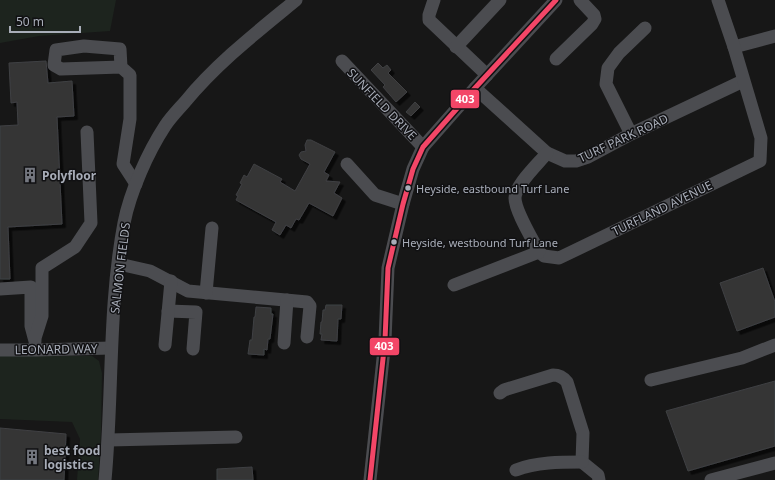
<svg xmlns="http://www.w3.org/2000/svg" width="775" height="480" font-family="'Noto Sans',sans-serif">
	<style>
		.green { fill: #1d241e }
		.building { fill: #353536; stroke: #3f4043; filter: url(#shadow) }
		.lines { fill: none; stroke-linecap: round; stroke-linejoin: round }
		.minor { stroke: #4b4c50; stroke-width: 13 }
		.bus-1-casing { stroke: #111113; stroke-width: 8 }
		.bus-1 { stroke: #f34667; stroke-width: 5 }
		.bus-dot { fill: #a8adb8; stroke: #111113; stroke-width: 1.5 }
		.labels { text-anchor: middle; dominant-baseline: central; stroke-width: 3; stroke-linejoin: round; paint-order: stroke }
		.bus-label { font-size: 11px; fill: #a8adb8; stroke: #111113; text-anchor: start }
		.street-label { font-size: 12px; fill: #a8adb8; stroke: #111113 }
		.poi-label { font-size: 12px; font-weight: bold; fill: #a8adb8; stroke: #111113; text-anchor: start }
		.line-badge { stroke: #111113; stroke-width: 1.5 }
		.badge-label { font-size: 11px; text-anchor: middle; font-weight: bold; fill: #fff }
	</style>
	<defs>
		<filter id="shadow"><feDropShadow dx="3.5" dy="3.5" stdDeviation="0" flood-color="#0009"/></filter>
	</defs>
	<rect width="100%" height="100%" fill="#171717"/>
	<g class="green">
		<path d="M0,0H116L110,31L39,36L0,43Z"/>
		<path d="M0,356H92L99,361L102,373L101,433L98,480H77L80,439L72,422L0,419Z"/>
	</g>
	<g class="building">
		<path d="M46,61L48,83L72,81L74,116L57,117L62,224L8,227L10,279H0V126L18,125L17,102L11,103L9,63Z"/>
		<path d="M378,63L383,68L387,65L391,70L388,73L407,92L396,102L383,87L385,85L371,70Z"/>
		<path d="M415,102L420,107L411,116L406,112Z"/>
		<path d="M307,140H311L335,152L324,172L329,175L326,181L340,182L334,193L342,198L333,216L309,203L299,220L296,219L291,228L286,225L280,235L272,230L276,222L236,200L238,196L236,195L242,184L240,183L244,175L247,177L254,164L282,179L280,182L295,191L310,164L301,159L299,155L301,152L306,151L305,145Z"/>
		<path d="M763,268L775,302V317L737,331L720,283Z"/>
		<path d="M326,305H342L341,319H338L337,341L321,340L322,334H320L321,322H322L323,310H325Z"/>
		<path d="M256,307L271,308V314H273L270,339H268L267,350L264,349V355L248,354L250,340H252L254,317H255Z"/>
		<path d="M775,381V446L688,471L666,411Z"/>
		<path d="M0,428L66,434L64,480H0Z"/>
		<path d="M252,467L253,480H217V469Z"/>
	</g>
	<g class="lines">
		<g class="minor">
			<path d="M434,0L429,15V20L487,75"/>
			<path d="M456,47L500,0"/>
			<path d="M734,47L775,36"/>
			<path d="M556,59L592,24L595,19L594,15L580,0"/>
			<path d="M342,61L423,147"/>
			<path d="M121,67L120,49L84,46L56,50L54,65L61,69L121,67L130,75V119L123,164L136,184"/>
			<path d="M475,88L547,153L565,161H576L588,157L631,134L743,81"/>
			<path d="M631,134L606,84L608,68L619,53L645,28"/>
			<path d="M547,153C539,163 515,185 515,198C515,211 533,240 539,252L544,256L559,258L760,161L761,138L734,47L718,0"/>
			<path d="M347,164L375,195L403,204"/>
			<path d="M119,264L150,271L188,291L307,302L310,306L307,337"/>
			<path d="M454,285L539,252"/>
			<path d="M0,289L31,287V326L35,341"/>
			<path d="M206,293L212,228"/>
			<path d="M168,311L196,312L193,349"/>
			<path d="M35,338L42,316V268L75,247L91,223L87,132"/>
			<path d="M284,343L287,300"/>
			<path d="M165,345L171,281"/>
			<path d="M0,350H36L111,348"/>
			<path d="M651,380L742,358L775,345"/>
			<path d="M500,393L504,390L553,375C559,375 563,377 567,382L583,433L582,462L598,475L599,480"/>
			<path d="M109,440L236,437"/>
			<path d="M516,470C536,462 561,462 582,462"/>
			<path d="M105,480C113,395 108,307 124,223C130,192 148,152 165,126C171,117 178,110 185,102C217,63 257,32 296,0"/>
			<path d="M370,480L385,340L388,268L403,204L413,169L423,147L475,88L556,0"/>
			<path d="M711,480L775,463"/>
		</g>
		<defs>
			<path id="bus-1" d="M370,480L385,340L388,268L403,204L413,169L423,147L475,88L556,0"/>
		</defs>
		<use href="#bus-1" class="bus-1-casing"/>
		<use href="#bus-1" class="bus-1"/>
	</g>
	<defs>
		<symbol id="building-bare" viewBox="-9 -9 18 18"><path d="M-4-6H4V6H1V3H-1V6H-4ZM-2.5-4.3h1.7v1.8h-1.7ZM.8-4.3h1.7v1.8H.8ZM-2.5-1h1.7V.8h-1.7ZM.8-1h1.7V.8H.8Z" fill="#757880" stroke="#111113" stroke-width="2.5" paint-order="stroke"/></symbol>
	</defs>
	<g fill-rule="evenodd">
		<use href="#building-bare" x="19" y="164" width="22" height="22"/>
		<use href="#building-bare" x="21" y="446" width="22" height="22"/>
	</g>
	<g class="bus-dot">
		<circle cx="408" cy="188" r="3.5"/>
		<circle cx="394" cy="242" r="3.5"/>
	</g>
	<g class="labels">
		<g class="bus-label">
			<text x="416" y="188">Heyside, eastbound Turf Lane</text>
			<text x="402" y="242">Heyside, westbound Turf Lane</text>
		</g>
		<g class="street-label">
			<text transform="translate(382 104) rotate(46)">SUNFIELD DRIVE</text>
			<text transform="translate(623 138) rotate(-25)">TURF PARK ROAD</text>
			<text transform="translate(662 208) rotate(-26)">TURFLAND AVENUE</text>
			<text transform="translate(120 268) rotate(-83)">SALMON FIELDS</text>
			<text transform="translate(56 349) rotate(-1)">LEONARD WAY</text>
		</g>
		<g class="poi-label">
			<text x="42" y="175">Polyfloor</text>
			<text x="44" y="450">best food<tspan x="44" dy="14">logistics</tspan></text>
		</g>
	</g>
	<g class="line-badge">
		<rect x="450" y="89" width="30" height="20" rx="4" fill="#f34667"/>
		<rect x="369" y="337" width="31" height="19" rx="4" fill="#f34667"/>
	</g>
	<g class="badge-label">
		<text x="465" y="103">403</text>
		<text x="384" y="350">403</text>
	</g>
	<path d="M10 26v6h70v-6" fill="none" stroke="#a8adb8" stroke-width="2"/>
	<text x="16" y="26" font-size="12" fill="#a8adb8" stroke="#111113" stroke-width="3" paint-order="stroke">50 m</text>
</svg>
